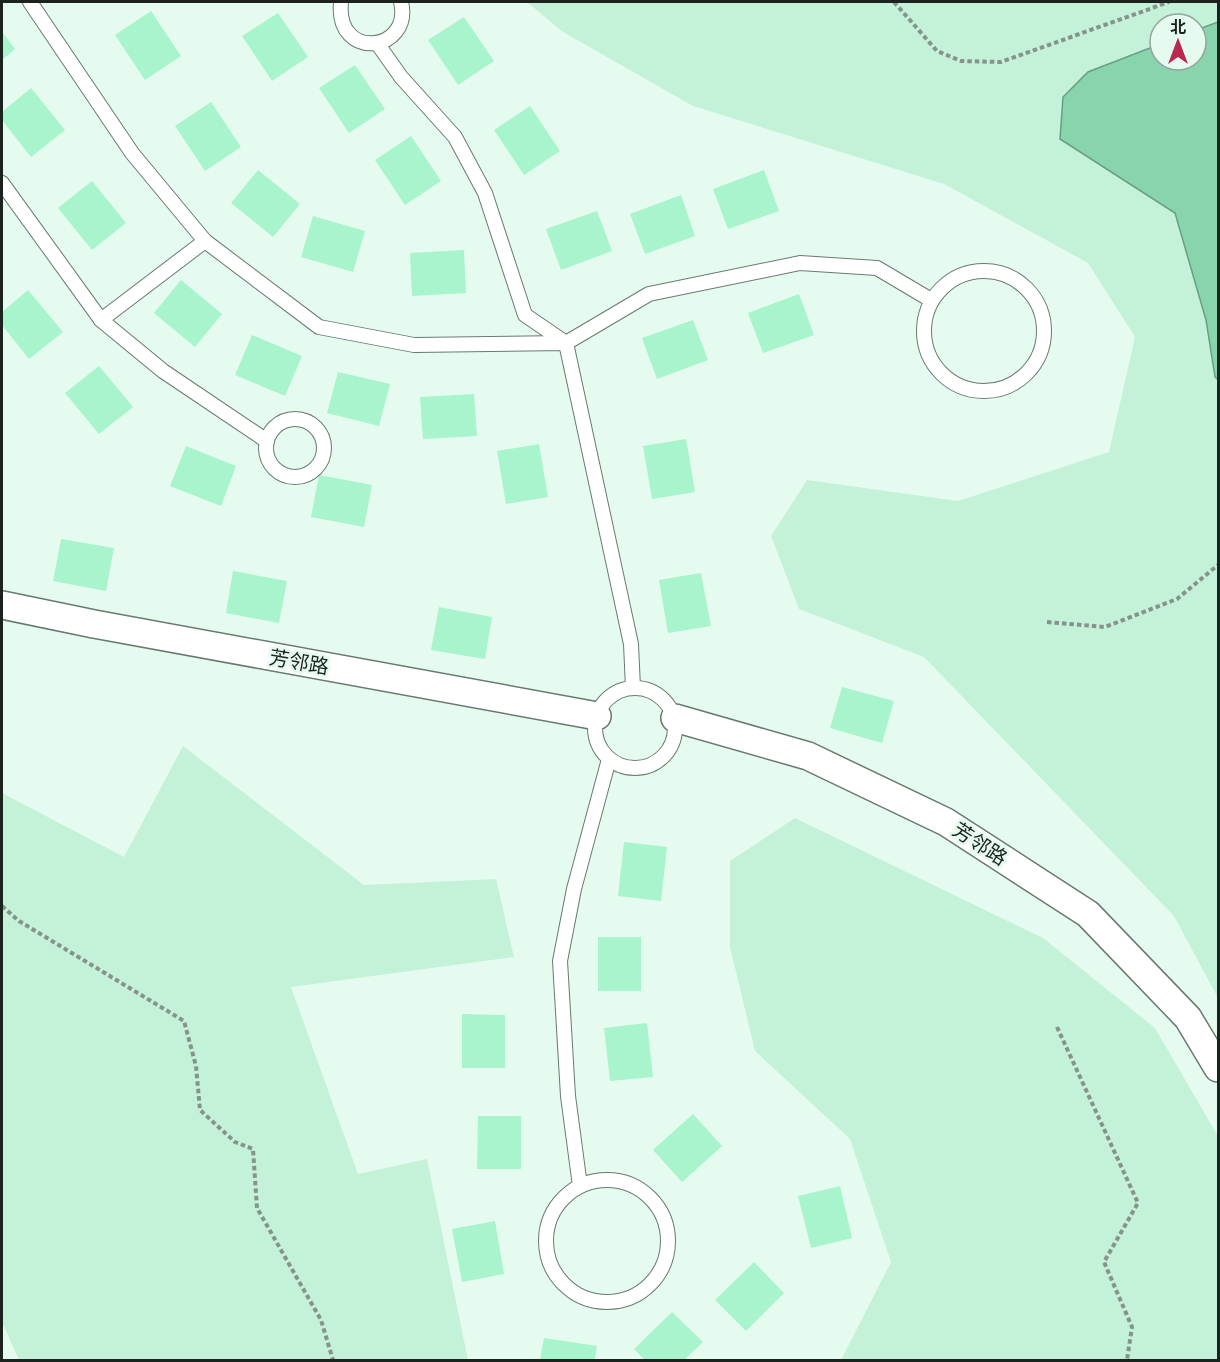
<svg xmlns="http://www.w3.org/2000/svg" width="1220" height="1362" font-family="'Work Sans','Noto Sans SC',sans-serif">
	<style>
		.green { fill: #c4f2d9; fill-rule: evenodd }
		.water { fill: #88d4ad; stroke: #689f82; stroke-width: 1.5 }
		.building { fill: #a7f4cd }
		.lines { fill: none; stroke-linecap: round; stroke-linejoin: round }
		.service-casing { stroke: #687a70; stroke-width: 16 }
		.minor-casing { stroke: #687a70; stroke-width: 30 }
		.path { stroke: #85938b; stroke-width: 4; stroke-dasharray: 4.5 3; stroke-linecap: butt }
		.service { stroke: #fff; stroke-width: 14 }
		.minor { stroke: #fff; stroke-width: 27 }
		.labels { text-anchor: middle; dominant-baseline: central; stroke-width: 6; stroke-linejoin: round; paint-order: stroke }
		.street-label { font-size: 20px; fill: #1c231f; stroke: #e6fbef }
	</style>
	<rect width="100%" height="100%" fill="#e6fbef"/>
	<g class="green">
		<path d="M527,2H1218V998L1174,916L924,657L799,609L771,536L807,480L958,501L1109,452L1135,337L1088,263L944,184L693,106L563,32ZM1160,24H1196V60H1160Z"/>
		<path d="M183,746L364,885L496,879L514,957L291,987L358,1174L427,1159L468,1360H19L2,1322V793L124,857Z"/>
		<path d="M795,818L1043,938L1155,1028L1218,1136V1360H841L891,1262L850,1139L755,1051L730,947V861Z"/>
	</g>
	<path class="water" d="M1218,22V380L1215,377L1206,320L1175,213L1060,139L1063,97L1088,72L1160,44V60H1196V30Z"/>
	<g class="building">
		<path d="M151,11L181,56L145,80L115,35Z"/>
		<path d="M278,13L308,57L272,81L242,36Z"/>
		<path d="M464,17L494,61L458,85L428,40Z"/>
		<path d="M2,32L15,49L2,60Z"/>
		<path d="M355,65L385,109L349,133L319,88Z"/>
		<path d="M31,88L65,130L31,157L2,120V112Z"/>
		<path d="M211,102L241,147L205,171L175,126Z"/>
		<path d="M530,106L560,151L524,175L494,130Z"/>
		<path d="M411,136L441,181L405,205L375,160Z"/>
		<path d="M258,170L300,204L273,237L231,203Z"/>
		<path d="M764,170L779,211L728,229L713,189Z"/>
		<path d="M92,181L126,223L92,250L58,208Z"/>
		<path d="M681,195L695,236L645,254L630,214Z"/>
		<path d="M597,211L612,251L561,270L546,229Z"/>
		<path d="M313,216L365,231L353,272L301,257Z"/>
		<path d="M464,250L466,293L412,296L410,253Z"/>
		<path d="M181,280L222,314L195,347L154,313Z"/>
		<path d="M28,290L63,332L29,359L2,325V312Z"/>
		<path d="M799,294L814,335L763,353L748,313Z"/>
		<path d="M693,320L708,360L657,379L642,338Z"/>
		<path d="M252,335L302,356L285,396L235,375Z"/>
		<path d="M99,366L133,407L99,434L65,393Z"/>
		<path d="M338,372L390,384L379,426L327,413Z"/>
		<path d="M474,394L477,436L423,439L420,397Z"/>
		<path d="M686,439L695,492L652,499L643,446Z"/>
		<path d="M539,444L548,497L506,504L497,451Z"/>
		<path d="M186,446L236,466L221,506L170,486Z"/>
		<path d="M319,475L372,485L364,527L311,517Z"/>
		<path d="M61,539L114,548L106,591L53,581Z"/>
		<path d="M233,571L287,581L279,623L226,613Z"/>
		<path d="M701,573L711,626L668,633L659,580Z"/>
		<path d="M439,607L492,617L485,659L431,650Z"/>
		<path d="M842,687L894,701L882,743L830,728Z"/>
		<path d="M624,842L667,847L661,901L618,896Z"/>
		<rect x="598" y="937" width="43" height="54"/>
		<path d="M462,1014L505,1015V1068H462Z"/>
		<path d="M647,1023L653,1077L610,1081L604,1028Z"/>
		<path d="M693,1114L722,1146L682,1182L653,1150Z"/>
		<path d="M478,1116H521V1169H477Z"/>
		<path d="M840,1186L852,1238L811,1248L798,1196Z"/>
		<path d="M495,1221L504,1274L462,1282L452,1229Z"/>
		<path d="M754,1262L784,1293L746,1331L715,1300Z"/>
		<path d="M672,1312L703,1342L684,1360H645L634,1349Z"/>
		<path d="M544,1338L597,1346L595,1360H540Z"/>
	</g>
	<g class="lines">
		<defs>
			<g id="service">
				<path d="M30,2L132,153L205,241L319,327L414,345L566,343L631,644L633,688"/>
				<path d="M341,2C335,62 413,52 401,2"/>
				<path d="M377,43L401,77L455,137L485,193L525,315L566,343L649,294L800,263L877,268L931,300"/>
				<path d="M2,183L101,320L163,371L267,441"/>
				<circle cx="984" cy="331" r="60"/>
				<path d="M101,320L205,241"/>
				<circle cx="295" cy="448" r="29"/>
				<circle cx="635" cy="728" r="40"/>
				<circle cx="607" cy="1241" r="61"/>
				<path d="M580,1186L568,1096L560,961L574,889L609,759"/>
			</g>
			<g id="minor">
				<path d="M2,605L94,624L597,716"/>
				<path d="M675,718L808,756L946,822L1088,914L1188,1018L1218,1068"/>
			</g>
		</defs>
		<use href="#service" class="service-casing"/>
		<use href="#minor" class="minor-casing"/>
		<g class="path">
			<path d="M894,2L937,51L961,61L1001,62L1169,2"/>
			<path d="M1047,622L1105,627L1177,599L1218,565"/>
			<path d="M2,906L19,921L184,1021L196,1066L200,1110L235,1142L253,1149L257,1208L321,1320L333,1360"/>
			<path d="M1057,1027L1138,1203L1104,1262L1132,1327L1127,1360"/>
		</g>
		<use href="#service" class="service"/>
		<use href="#minor" class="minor"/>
	</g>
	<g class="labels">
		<g class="street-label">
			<text transform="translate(299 662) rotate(10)">芳邻路</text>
			<text transform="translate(980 844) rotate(33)">芳邻路</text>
		</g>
	</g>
	<rect width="1220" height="1362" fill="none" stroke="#1c231f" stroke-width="6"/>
	<g transform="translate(1178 42)"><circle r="28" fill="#e6fbef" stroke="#95a59c" stroke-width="1.5"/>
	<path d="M0-4.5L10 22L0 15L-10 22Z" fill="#b9284e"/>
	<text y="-9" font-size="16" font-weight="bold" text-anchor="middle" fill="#1c231f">北</text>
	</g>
</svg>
